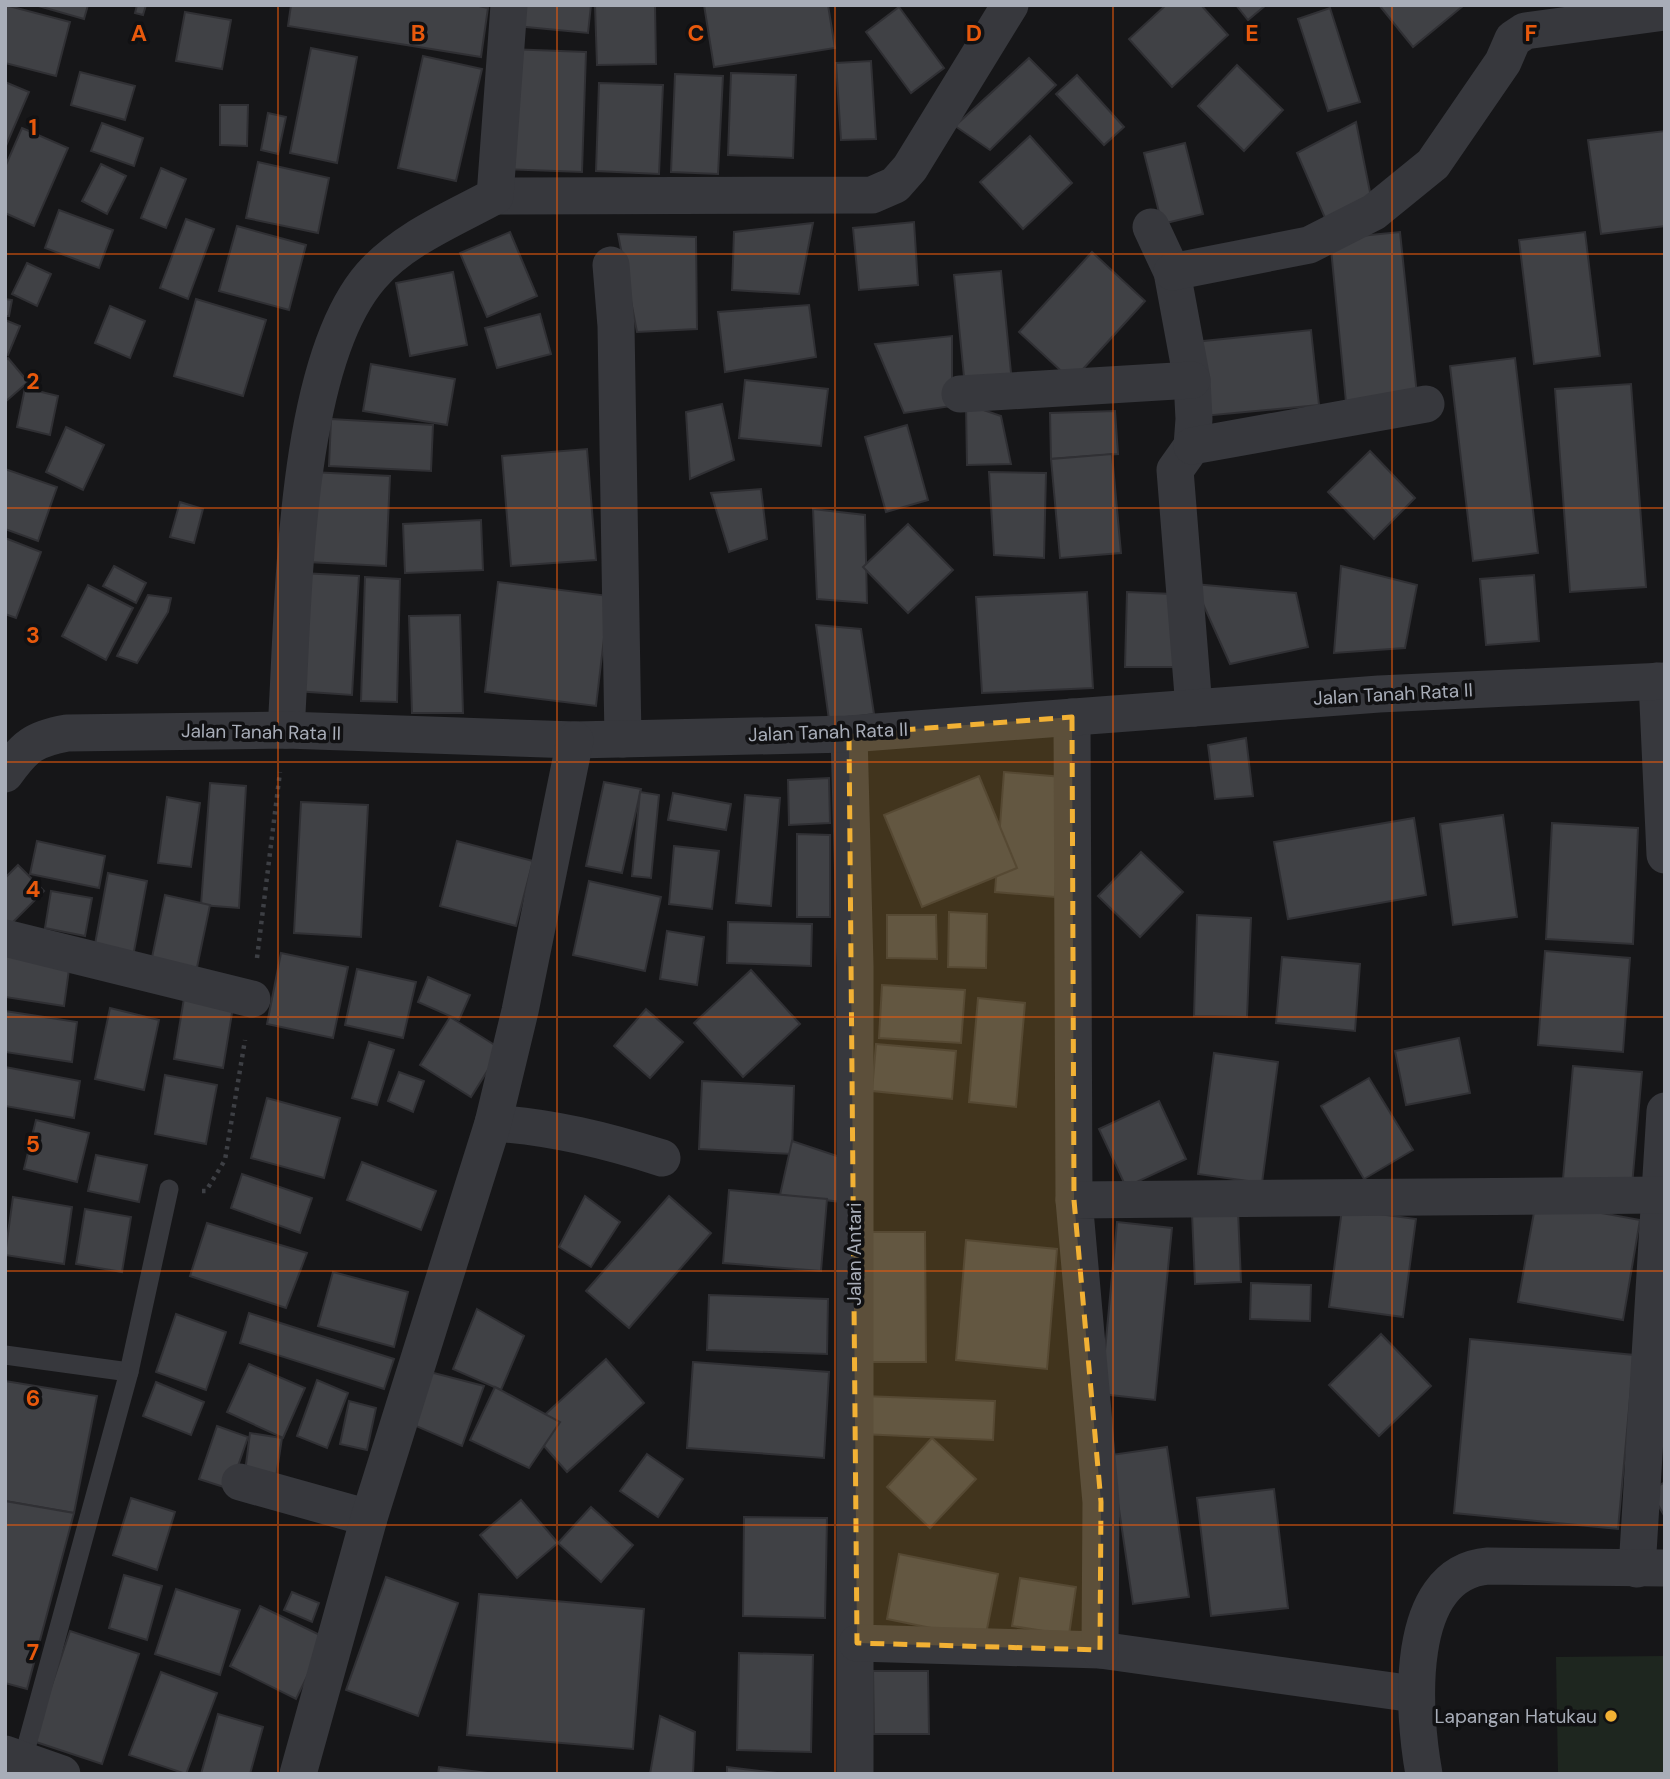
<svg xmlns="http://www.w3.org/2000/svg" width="1670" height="1779" font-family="'DM Sans',sans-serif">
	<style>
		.green { fill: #1e261f }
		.building { fill: #404145; stroke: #303034; stroke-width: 2 }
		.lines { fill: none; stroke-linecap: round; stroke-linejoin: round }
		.path { stroke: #3d3f44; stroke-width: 4.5; stroke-dasharray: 3.5 5; stroke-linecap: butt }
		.lane { stroke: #37383d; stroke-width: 19 }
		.street { stroke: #37383d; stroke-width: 37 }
		.marked { fill: #f2b134; fill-opacity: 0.2; stroke: #f2b134; stroke-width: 5; stroke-dasharray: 14 9; stroke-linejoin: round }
		.grid { fill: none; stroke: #e8590c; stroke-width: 2; stroke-opacity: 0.55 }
		.poi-dot { fill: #f2b134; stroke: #111113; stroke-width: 2.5 }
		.labels { text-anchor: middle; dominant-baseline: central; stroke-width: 7; stroke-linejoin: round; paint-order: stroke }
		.street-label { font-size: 19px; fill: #a8adb8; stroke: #111113 }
		.poi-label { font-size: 19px; fill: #a8adb8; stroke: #111113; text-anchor: end }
		.grid-label { font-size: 23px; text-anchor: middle; font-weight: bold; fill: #e8590c; stroke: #111113; stroke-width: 7; stroke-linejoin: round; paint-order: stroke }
	</style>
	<rect width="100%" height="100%" fill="#161618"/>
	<path class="green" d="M1665,1656V1774H1558L1556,1657Z"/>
	<g class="building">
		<path d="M5,5L70,22L56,76L5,63Z"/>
		<path d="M35,5H88L84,19Z"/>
		<path d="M137,5H146L143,15L135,13Z"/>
		<path d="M291,5H474L488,8L481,57L288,26Z"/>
		<path d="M518,5H591L588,33L516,26Z"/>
		<path d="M595,5H655L656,64L597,65Z"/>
		<path d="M704,5H828L835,48L714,67Z"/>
		<path d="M1166,5H1201L1228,35L1172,87L1129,39Z"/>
		<path d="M1236,5H1266L1248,20Z"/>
		<path d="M1379,5H1462L1463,6L1413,47Z"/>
		<path d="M899,7L944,68L911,93L866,32Z"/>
		<path d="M1330,8L1360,102L1328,111L1298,19Z"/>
		<path d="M185,12L231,20L222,69L176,61Z"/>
		<path d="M311,48L357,57L337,163L290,153Z"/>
		<path d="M508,49L586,52L582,172L504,169Z"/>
		<path d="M423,56L482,69L456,181L398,168Z"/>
		<path d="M1029,58L1056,85L990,150L955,126Z"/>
		<path d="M871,61L876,139L841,140L836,63Z"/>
		<path d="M1237,65L1283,110L1244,151L1198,106Z"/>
		<path d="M80,72L135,86L125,120L71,105Z"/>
		<path d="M731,73L796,75L793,158L728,155Z"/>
		<path d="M675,74L723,76L718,174L671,172Z"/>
		<path d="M1077,75L1124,127L1104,145L1056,94Z"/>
		<path d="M5,82L29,92L5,148Z"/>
		<path d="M599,83L663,85L659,174L596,171Z"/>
		<path d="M220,105H248L247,146L220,145Z"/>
		<path d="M268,113L286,117L278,154L261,150Z"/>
		<path d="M1356,122L1374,212L1329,227L1297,153Z"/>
		<path d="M102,123L143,138L134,166L91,151Z"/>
		<path d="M22,128L68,148L34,226L5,213V167Z"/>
		<path d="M1665,131V226L1601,234L1588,140Z"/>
		<path d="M1030,136L1072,183L1023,229L980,182Z"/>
		<path d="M1185,143L1203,214L1162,224L1144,153Z"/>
		<path d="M258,162L329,178L318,233L246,218Z"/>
		<path d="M101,164L126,176L107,214L82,201Z"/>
		<path d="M161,168L186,179L166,228L141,218Z"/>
		<path d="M59,210L113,230L99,268L45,248Z"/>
		<path d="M186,219L214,229L188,299L160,288Z"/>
		<path d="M914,222L918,285L859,290L853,228Z"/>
		<path d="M813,223L799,294L732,290L734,232Z"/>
		<path d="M237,226L306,245L289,310L219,291Z"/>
		<path d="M510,232L537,296L487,317L460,253Z"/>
		<path d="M1400,232L1417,395L1346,402L1330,239Z"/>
		<path d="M1585,232L1600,356L1534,364L1519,240Z"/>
		<path d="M618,234L696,237L697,329L637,332Z"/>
		<path d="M1092,252L1145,301L1072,381L1019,332Z"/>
		<path d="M27,263L51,274L37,306L12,294Z"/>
		<path d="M1001,271L1012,383L965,387L954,275Z"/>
		<path d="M453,272L467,345L410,356L396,283Z"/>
		<path d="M5,299L12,300L9,316H5Z"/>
		<path d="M196,299L266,320L243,396L174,376Z"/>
		<path d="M809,305L816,357L725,372L718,312Z"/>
		<path d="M110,306L145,321L130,358L95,343Z"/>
		<path d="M540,314L551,354L497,368L485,328Z"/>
		<path d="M5,320L20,326L8,355L5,354Z"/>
		<path d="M1311,330L1319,405L1203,416L1194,342Z"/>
		<path d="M952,336V406L904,413L875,344Z"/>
		<path d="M8,358L28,382L5,402V361Z"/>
		<path d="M1515,358L1538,553L1473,561L1450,366Z"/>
		<path d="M371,364L455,379L447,425L363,411Z"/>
		<path d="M745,380L828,389L821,446L739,438Z"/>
		<path d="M1631,384L1646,587L1570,592L1555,389Z"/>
		<path d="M25,388L58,396L50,435L17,427Z"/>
		<path d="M722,404L734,460L690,479L686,412Z"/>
		<path d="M966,404L1001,416L1011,464L967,465Z"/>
		<path d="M1115,411L1118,454L1051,459L1050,413Z"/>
		<path d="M331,419L433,425L431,471L329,466Z"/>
		<path d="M907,425L928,500L886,512L865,437Z"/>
		<path d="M66,427L104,445L83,490L46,472Z"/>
		<path d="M587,449L596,560L511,566L502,456Z"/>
		<path d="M1370,451L1415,498L1374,539L1328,492Z"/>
		<path d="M1112,454L1121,553L1060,558L1051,459Z"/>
		<path d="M5,469L57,487L38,541L5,529Z"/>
		<path d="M311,472L390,476L386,566L307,562Z"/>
		<path d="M989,472L1046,473L1044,558L994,555Z"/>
		<path d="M761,489L767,539L729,552L711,493Z"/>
		<path d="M180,502L203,509L194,543L170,537Z"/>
		<path d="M813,509L865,515L867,603L817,599Z"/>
		<path d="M481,520L483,570L405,573L403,524Z"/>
		<path d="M908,524L953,570L908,613L863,567Z"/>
		<path d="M5,538L41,552L16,618L5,614Z"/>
		<path d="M114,566L146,583L136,603L103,586Z"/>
		<path d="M1341,566L1417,585L1405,648L1334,653Z"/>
		<path d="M301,573L359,576L352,695L295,691Z"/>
		<path d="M1534,575L1539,641L1486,645L1480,579Z"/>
		<path d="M365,577L400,579L397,702L361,701Z"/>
		<path d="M498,582L609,596L596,706L485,692Z"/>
		<path d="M1194,584L1296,593L1308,647L1230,664Z"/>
		<path d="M88,585L133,608L106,660L62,636Z"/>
		<path d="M1087,592L1093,688L982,693L976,597Z"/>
		<path d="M1127,592L1173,594L1176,667H1125Z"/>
		<path d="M148,595L171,598L168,612L137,663L117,656Z"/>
		<path d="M460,615L463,713H412L409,616Z"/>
		<path d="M816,625L861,629L874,714L829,720Z"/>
		<path d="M1246,738L1253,796L1215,799L1208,745Z"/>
		<path d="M1004,772L1063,777L1055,897L995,892Z"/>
		<path d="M979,776L1017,868L922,907L884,815Z"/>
		<path d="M829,778L830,823L789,825L788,780Z"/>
		<path d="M604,782L641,789L622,873L586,866Z"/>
		<path d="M210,783L246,786L239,908L201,905Z"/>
		<path d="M640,792L659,795L651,878L632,876Z"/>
		<path d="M673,793L731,804L726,830L668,820Z"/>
		<path d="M745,795L780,798L771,906L736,903Z"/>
		<path d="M167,797L200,803L191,867L158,863Z"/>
		<path d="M301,802L368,805L361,937L294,933Z"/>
		<path d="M1503,815L1517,917L1453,925L1440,824Z"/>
		<path d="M1414,818L1426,895L1288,919L1274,842Z"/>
		<path d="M1552,823L1638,828L1633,944L1546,939Z"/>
		<path d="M797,834L830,835V917H797Z"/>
		<path d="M37,841L105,856L99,888L30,874Z"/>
		<path d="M457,841L533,861L516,926L440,906Z"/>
		<path d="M674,846L719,851L712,909L669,904Z"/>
		<path d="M1141,852L1183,892L1140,937L1098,896Z"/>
		<path d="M18,865L44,891L6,929L5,878Z"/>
		<path d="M108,873L147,881L132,962L93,955Z"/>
		<path d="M589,881L661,897L645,971L573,955Z"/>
		<path d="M51,891L92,898L85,936L45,928Z"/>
		<path d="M165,895L210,905L195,977L150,967Z"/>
		<path d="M949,912L987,914L986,968L948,967Z"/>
		<path d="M887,915H936L937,959L887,958Z"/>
		<path d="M1197,915L1251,918L1247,1017L1194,1016Z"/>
		<path d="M728,922L812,924L811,966L727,963Z"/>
		<path d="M667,931L704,937L697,985L660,979Z"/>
		<path d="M1545,951L1630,958L1623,1052L1538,1045Z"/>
		<path d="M5,953L70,962L64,1006L5,997Z"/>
		<path d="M281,953L348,967L333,1038L267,1024Z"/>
		<path d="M1282,957L1360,964L1355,1031L1276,1023Z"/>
		<path d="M357,969L416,982L403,1038L345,1025Z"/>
		<path d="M751,970L800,1024L743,1077L694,1023Z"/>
		<path d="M428,977L470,995L459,1020L418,1002Z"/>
		<path d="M882,985L965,990L961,1043L879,1038Z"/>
		<path d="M184,998L233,1007L223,1068L174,1059Z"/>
		<path d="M978,998L1025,1003L1016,1107L969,1102Z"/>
		<path d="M110,1008L159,1020L144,1090L95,1079Z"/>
		<path d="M646,1009L683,1042L650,1078L614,1046Z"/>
		<path d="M5,1011L77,1022L72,1062L5,1052Z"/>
		<path d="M450,1017L501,1049L471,1097L420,1065Z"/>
		<path d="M1459,1038L1470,1093L1406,1105L1395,1051Z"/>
		<path d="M369,1042L394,1050L377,1105L352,1098Z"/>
		<path d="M876,1044L956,1051L952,1099L872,1091Z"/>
		<path d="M1214,1053L1278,1062L1262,1183L1198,1174Z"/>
		<path d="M1573,1066L1642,1072L1632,1186L1563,1179Z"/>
		<path d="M5,1067L80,1081L74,1118L5,1106Z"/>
		<path d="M399,1072L424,1081L413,1112L388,1101Z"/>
		<path d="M165,1075L217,1085L206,1144L155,1134Z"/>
		<path d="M1369,1078L1413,1150L1364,1179L1321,1106Z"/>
		<path d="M702,1081L794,1086L792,1154L699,1149Z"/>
		<path d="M267,1098L340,1118L324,1178L251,1158Z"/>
		<path d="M1159,1101L1186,1159L1126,1187L1099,1129Z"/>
		<path d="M36,1120L89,1133L77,1182L24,1169Z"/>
		<path d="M792,1141L840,1157L842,1202L780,1195Z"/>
		<path d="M96,1155L147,1165L139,1202L88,1191Z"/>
		<path d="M362,1162L436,1191L421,1230L347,1200Z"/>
		<path d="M242,1174L312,1198L300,1233L231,1208Z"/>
		<path d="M729,1190L827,1199L821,1271L723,1263Z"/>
		<path d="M585,1196L620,1222L591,1267L559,1247Z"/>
		<path d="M669,1196L711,1233L629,1328L586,1291Z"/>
		<path d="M13,1197L72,1207L64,1264L5,1255Z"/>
		<path d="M1536,1201L1640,1220L1623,1320L1518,1302Z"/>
		<path d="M85,1209L131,1217L122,1272L76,1264Z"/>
		<path d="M1342,1209L1416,1219L1403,1317L1329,1307Z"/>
		<path d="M1238,1211L1241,1282L1195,1284L1192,1213Z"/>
		<path d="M1117,1222L1172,1228L1155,1400L1101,1394Z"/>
		<path d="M207,1223L307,1253L286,1308L190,1276Z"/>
		<path d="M868,1232H925L926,1362H869Z"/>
		<path d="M966,1240L1057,1249L1047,1369L956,1360Z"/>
		<path d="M333,1272L408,1292L394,1347L318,1326Z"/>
		<path d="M1251,1283L1311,1285L1310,1321L1250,1319Z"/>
		<path d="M709,1295L828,1299L827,1354L707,1350Z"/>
		<path d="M477,1309L524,1336L501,1390L453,1369Z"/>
		<path d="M249,1313L394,1359L384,1389L240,1343Z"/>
		<path d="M176,1314L226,1332L206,1390L156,1372Z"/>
		<path d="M1381,1334L1431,1386L1379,1436L1329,1385Z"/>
		<path d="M1470,1339L1634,1355L1618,1529L1454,1513Z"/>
		<path d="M606,1359L644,1403L567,1472L529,1429Z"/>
		<path d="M693,1362L829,1372L824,1458L687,1448Z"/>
		<path d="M249,1364L305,1388L283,1438L227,1412Z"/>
		<path d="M426,1371L484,1386L462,1446L416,1426Z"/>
		<path d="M317,1380L348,1393L327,1448L297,1436Z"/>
		<path d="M5,1381L97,1396L74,1513L5,1501Z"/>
		<path d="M156,1382L204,1402L191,1435L143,1416Z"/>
		<path d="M495,1387L560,1422L529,1468L470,1440Z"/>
		<path d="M863,1396L995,1401L993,1440L861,1434Z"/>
		<path d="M349,1401L376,1408L367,1450L340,1444Z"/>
		<path d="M217,1426L248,1437L230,1489L199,1479Z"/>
		<path d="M250,1433L282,1438L276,1477L245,1472Z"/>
		<path d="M932,1438L976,1479L930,1528L887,1487Z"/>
		<path d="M1167,1447L1189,1597L1133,1604L1111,1455Z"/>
		<path d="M647,1454L683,1479L658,1517L620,1491Z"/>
		<path d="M1665,1482V1517L1650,1491Z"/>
		<path d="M1274,1489L1288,1608L1211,1616L1197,1498Z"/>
		<path d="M131,1498L175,1512L157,1570L113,1555Z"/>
		<path d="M521,1500L558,1543L517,1578L480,1535Z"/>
		<path d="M5,1501L74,1513L27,1689L5,1683Z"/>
		<path d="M591,1507L633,1545L601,1582L558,1543Z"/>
		<path d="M744,1517L827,1518L825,1618L743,1616Z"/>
		<path d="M899,1554L998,1574L985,1639L887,1619Z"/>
		<path d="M124,1575L162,1586L147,1640L109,1628Z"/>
		<path d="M386,1577L458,1603L418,1716L346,1690Z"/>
		<path d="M1020,1578L1076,1587L1069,1635L1012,1626Z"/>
		<path d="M176,1589L240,1610L220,1675L155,1654Z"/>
		<path d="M292,1592L319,1603L312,1622L284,1610Z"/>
		<path d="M479,1594L644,1609L633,1749L467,1735Z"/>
		<path d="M260,1606L326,1638L296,1699L230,1666Z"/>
		<path d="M70,1631L139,1654L102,1764L33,1741Z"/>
		<path d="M739,1653L813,1655L811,1752L737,1750Z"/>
		<path d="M873,1671H928L929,1734H874Z"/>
		<path d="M161,1672L217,1693L186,1774L129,1755Z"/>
		<path d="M218,1714L263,1727L250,1774H201Z"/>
		<path d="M660,1716L695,1732L693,1774H650Z"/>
		<path d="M439,1767L496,1774H438Z"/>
		<path d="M727,1767L786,1774H727Z"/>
	</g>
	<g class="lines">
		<g class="path">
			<path d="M257,958L280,772"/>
			<path d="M202,1191H206L225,1160L245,1040"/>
		</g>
		<g class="lane">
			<path d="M5,1355L129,1372"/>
			<path d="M23,1759L129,1372L169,1189"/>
		</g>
		<g class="street">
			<path d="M495,196L872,195L895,185L910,168L1010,5"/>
			<path d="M1151,227L1172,272L1192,380L1194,419L1192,446L1175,470L1194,708"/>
			<path d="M611,265L616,326L623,739"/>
			<path d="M1172,272L1309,245L1374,212L1433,164L1503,62L1513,39L1525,31L1665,12"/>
			<path d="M960,394L1192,380"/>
			<path d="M1192,446L1426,404"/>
			<path d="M1657,681L1665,855"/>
			<path d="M1072,717L1074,1200"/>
			<path d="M286,730C294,610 292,367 371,276C403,239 453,219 495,196L509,5"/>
			<path d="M849,734L855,966V1774"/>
			<path d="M5,774C25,746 34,739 67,733L286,730L575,740L849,734L1379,694L1665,681"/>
			<path d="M5,938L252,999"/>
			<path d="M493,1123C552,1127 605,1140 662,1158"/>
			<path d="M240,1482L369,1518"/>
			<path d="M1637,1569L1665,1111"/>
			<path d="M857,1643L1100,1650L1414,1694"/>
			<path d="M1100,1650L1101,1502L1074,1200L1660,1195"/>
			<path d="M5,1754L62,1774"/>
			<path d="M298,1774L369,1518L493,1123L520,1011L575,740"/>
			<path d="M1424,1774C1413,1714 1402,1573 1488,1566L1665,1568"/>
		</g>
	</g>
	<path class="marked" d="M1072,717L1074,1200L1101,1502L1100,1650L857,1643L849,734Z"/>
	<path class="grid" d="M278,5V1774M557,5V1774M835,5V1774M1113,5V1774M1392,5V1774M5,254H1665M5,508H1665M5,762H1665M5,1017H1665M5,1271H1665M5,1525H1665"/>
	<circle class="poi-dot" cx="1611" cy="1716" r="7"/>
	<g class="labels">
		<g class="street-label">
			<text transform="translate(1393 694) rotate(-3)">Jalan Tanah Rata II</text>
			<text transform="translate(261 732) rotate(1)">Jalan Tanah Rata II</text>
			<text transform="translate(828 732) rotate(-2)">Jalan Tanah Rata II</text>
			<text transform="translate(854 1254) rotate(-90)">Jalan Antari</text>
		</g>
		<g class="poi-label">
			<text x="1597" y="1716">Lapangan Hatukau</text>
		</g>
	</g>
	<g class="grid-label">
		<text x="139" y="41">A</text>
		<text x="418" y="41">B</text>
		<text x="696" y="41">C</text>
		<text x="974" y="41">D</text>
		<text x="1252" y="41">E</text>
		<text x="1531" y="41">F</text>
		<text x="33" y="135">1</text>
		<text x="33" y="389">2</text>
		<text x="33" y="643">3</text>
		<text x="33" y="897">4</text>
		<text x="33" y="1152">5</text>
		<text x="33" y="1406">6</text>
		<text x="33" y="1660">7</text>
	</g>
	<rect width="1670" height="1779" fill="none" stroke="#a8adb8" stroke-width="14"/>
</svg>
